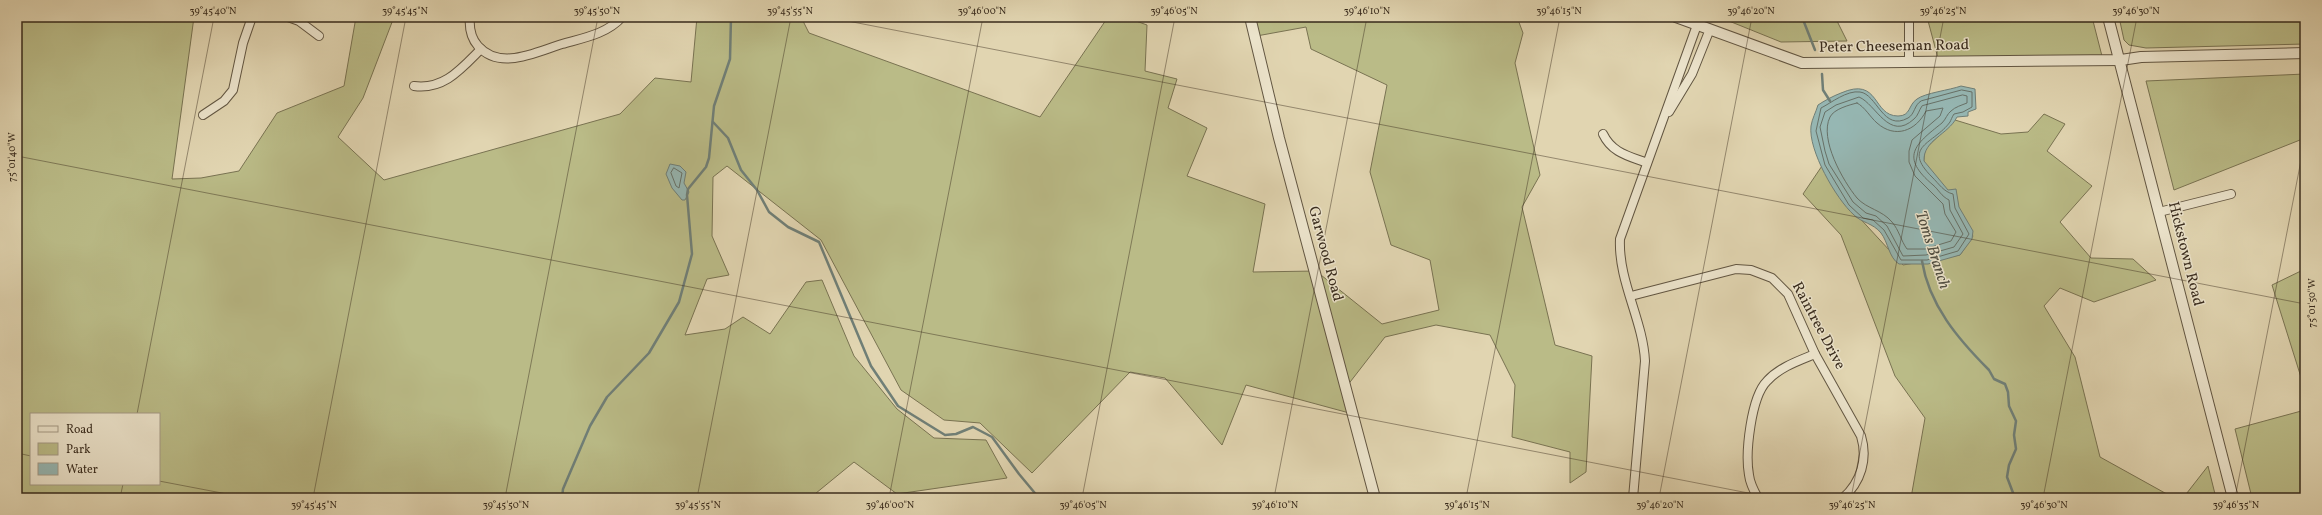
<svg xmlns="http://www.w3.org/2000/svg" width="2322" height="515" font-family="Vollkorn,serif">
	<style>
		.green { fill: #babb87; stroke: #797352; fill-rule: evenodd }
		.water { fill: #96b7b3; stroke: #707f77 }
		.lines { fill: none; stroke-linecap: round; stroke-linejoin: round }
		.shore { stroke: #677168; stroke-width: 1 }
		.stream { stroke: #707f77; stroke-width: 2.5 }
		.minor-casing { stroke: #625642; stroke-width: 10 }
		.tertiary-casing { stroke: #625642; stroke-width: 12 }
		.minor { stroke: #ece4cc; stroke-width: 8 }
		.tertiary { stroke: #ece4cc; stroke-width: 10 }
		.ticks { fill: none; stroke: #382b1d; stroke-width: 1; stroke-opacity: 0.45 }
		.labels { text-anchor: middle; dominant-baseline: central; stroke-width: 3; stroke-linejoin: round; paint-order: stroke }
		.street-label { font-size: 15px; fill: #382b1d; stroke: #ece4cc }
		.water-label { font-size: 16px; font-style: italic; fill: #504e42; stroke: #ece4cc }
		.neatline { fill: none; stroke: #382b1d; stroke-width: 1.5 }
		.ticks-label { font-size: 10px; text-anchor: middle; fill: #382b1d }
	</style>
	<rect width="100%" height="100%" fill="#e1d5b1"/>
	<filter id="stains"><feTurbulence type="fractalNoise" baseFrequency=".005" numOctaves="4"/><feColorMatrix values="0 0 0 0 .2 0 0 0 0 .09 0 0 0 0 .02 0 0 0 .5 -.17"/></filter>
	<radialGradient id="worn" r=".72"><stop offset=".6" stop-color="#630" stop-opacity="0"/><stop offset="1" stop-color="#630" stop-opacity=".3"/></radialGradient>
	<g class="green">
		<path d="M17,17H194L172,179L201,178L239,171L277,113L344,86L356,17H394L363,98L338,137L384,180L620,114L655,78L691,82L697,17H801L809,33L1040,117L1108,17H1125L1147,25L1145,71L1177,79L1168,108L1207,128L1187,176L1265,204L1253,272L1316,271L1382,324L1439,310L1430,260L1391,245L1370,172L1387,85L1311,49L1306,27L1251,37L1247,17H1517L1523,33L1515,63L1540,175L1522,207L1555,345L1592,356L1586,472L1570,483V452L1512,437L1515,385L1490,335L1436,325L1385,337L1347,386L1353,414L1246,385L1222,445L1165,378L1130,372L1032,473L980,423L944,420L901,390L821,240L727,166L713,177L712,236L729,275L707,279L685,335L725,329L743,317L770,334L806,282L822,280L854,356L897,409L934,438L986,440L1007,478L897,494L854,462L810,498H17ZM31,414H159V484H31Z"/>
		<path d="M1719,17H1835L1847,41L1781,42Z"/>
		<path d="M1927,17H2092L2103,60L1939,62Z"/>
		<path d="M2119,17H2305V44L2146,48L2129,45L2124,40Z"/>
		<path d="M2305,74V138L2174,190L2146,81Z"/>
		<path d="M2044,114L2065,124L2047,151L2092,186L2060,222L2091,258L2133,259L2156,280L2094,302L2060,288L2044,306L2075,357L2100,457L2174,498H1911L1925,418L1895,376L1841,235L1803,194L1826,160L1843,200L1903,265L1960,255L1973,236L1923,168L1925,149L1955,120L2001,134L2028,132Z"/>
		<path d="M2305,269V390L2272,285Z"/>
		<path d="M2305,410V498H2252L2235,429Z"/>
		<path d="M2208,466L2216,498H2183Z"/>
	</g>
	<g class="water">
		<path d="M1961,86L1975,89L1976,109L1968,112V116L1957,117C1948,135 1923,140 1924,161L1948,190L1956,189L1959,207L1973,231L1972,239L1960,255L1928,264H1899C1889,258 1888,242 1881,233C1873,223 1862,223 1854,215C1836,199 1808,150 1811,126C1812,119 1816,112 1818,105C1824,101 1833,96 1841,93C1880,76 1872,116 1898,116C1911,116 1908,105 1917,99C1925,93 1950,90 1961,86Z"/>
		<path d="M670,164L680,166L686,172L684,183L689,192L685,200H682L672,188L666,174Z"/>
	</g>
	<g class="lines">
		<g class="shore">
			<path d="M1962,90L1972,92V107L1963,112L1954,114C1952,117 1951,120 1950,122C1934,144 1901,146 1932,177C1939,184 1944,192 1953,194L1955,208L1969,234L1958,251L1927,260H1901L1884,230L1873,220L1863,218L1849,205L1825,165L1816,131L1821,108C1831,103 1847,90 1860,92C1877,94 1883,132 1908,118C1915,114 1914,105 1921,101Z"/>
			<path d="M1963,95L1967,96V103C1962,105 1955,107 1951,111C1947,114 1946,119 1942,123C1914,145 1900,157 1933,185C1939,190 1941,196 1949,200L1950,210L1963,234L1954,247L1926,255L1903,256L1887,226L1876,216L1866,213L1853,202L1829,164L1825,151L1820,127L1825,112L1836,105L1859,97C1876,104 1889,142 1914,119C1918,116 1919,110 1922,106Z"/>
			<path d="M1857,103C1865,107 1870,117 1877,123C1895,139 1916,131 1926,111L1943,108L1940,116L1912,140L1909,151V162L1915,176L1943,204L1945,214L1956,232L1951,241L1925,249H1907C1901,241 1899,230 1892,222C1882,210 1867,209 1857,198C1843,181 1819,139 1830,117C1834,109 1849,105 1857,103Z"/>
			<path d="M674,168L682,173L679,188L676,186L671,173Z"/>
		</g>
		<g class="stream">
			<path d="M1802,17L1815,50"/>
			<path d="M1822,74L1823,90L1830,101"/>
			<path d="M713,122L728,138L741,170L757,190L769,212L788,227L819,242L871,366L898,406L945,435L956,434L973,427L992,437L1019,474L1039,498"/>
			<path d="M1922,261C1929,305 1958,339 1989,370L1994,379L2005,384L2008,392L2009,406L2016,421L2014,435L2016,449L2009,465L2007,477L2015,498"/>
			<path d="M562,498L563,489L590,426L607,397L649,353L679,302L692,254L687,195L688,189L706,167L709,158L714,106L730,59L731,17"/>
		</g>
		<defs>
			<g id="minor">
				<path d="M288,17L299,21L319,36"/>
				<path d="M470,17C469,27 471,38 478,46C500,71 536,52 562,44C583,38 607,34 622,17"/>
				<path d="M1909,61V17"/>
				<path d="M414,86C444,90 461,69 481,49"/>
				<path d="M1669,112L1692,74L1710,29"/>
				<path d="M203,115L224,101L233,90L243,43L252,17"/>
				<path d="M1603,134C1612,153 1629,156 1647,163"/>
				<path d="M2159,212L2231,194"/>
				<path d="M1631,296L1736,269L1751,270L1772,278L1788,294L1815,354L1861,436C1868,459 1861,482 1843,498"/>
				<path d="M1633,498L1645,361C1643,320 1618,281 1620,239L1697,25"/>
				<path d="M1758,498C1754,491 1750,484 1749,475C1745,453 1751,397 1767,381C1780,367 1798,361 1815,354"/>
			</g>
			<g id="tertiary">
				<path d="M1250,17L1279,138L1375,498"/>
				<path d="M1676,17L1802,63L2121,60L2141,57L2305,53"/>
				<path d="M2108,17L2233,498"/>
			</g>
		</defs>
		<use href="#minor" class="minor-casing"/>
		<use href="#tertiary" class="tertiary-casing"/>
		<use href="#minor" class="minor"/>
		<use href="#tertiary" class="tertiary"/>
	</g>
	<path class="ticks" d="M827,17L2305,304M17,40L22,17M17,156L1774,498M137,414L214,17M17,453L31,456M159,481L248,498M120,498L123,484M313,498L406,17M505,498L598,17M697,498L791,17M889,498L983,17M1082,498L1175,17M1274,498L1367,17M1466,498L1560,17M1659,498L1752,17M1851,498L1944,17M2043,498L2137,17M2235,498L2305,140"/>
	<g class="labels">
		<g class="street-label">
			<text transform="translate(1894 47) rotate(-1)">Peter Cheeseman Road</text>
			<text transform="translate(1325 254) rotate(75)">Garwood Road</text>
			<text transform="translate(2185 254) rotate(76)">Hickstown Road</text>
			<text transform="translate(1818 326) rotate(62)">Raintree Drive</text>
		</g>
		<g class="water-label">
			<text transform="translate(1932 250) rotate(72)">Toms Branch</text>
		</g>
	</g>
	<rect width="2322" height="515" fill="none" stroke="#e1d5b1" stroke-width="44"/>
	<rect x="30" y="413" width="130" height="72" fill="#ece4cc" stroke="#a49a86"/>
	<rect x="38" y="426" width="20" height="6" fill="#ece4cc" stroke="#a49a86"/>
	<text x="66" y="433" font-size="12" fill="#382b1d">Road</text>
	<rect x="38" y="443" width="20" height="12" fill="#babb87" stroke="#a49a86"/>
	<text x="66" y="453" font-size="12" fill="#382b1d">Park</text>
	<rect x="38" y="463" width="20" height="12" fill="#96b7b3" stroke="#a49a86"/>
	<text x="66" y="473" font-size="12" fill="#382b1d">Water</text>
	<rect x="22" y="22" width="2278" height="471" class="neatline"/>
	<g class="ticks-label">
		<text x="213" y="14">39°45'40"N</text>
		<text x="405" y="14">39°45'45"N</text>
		<text x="597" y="14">39°45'50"N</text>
		<text x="790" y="14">39°45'55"N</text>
		<text x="982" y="14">39°46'00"N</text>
		<text x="1174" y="14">39°46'05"N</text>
		<text x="1367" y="14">39°46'10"N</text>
		<text x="1559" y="14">39°46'15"N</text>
		<text x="1751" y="14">39°46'20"N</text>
		<text x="1943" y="14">39°46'25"N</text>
		<text x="2136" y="14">39°46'30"N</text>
		<text transform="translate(11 157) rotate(-90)" y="4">75°01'40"W</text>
		<text transform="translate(2311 303) rotate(-90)" y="4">75°01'50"W</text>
		<text x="314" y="508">39°45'45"N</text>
		<text x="506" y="508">39°45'50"N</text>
		<text x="698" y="508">39°45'55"N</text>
		<text x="890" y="508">39°46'00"N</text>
		<text x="1083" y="508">39°46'05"N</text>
		<text x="1275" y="508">39°46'10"N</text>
		<text x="1467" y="508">39°46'15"N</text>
		<text x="1660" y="508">39°46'20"N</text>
		<text x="1852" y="508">39°46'25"N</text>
		<text x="2044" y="508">39°46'30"N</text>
		<text x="2236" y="508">39°46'35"N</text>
	</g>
	<rect width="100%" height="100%" filter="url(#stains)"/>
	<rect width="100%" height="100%" fill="url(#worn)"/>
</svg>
